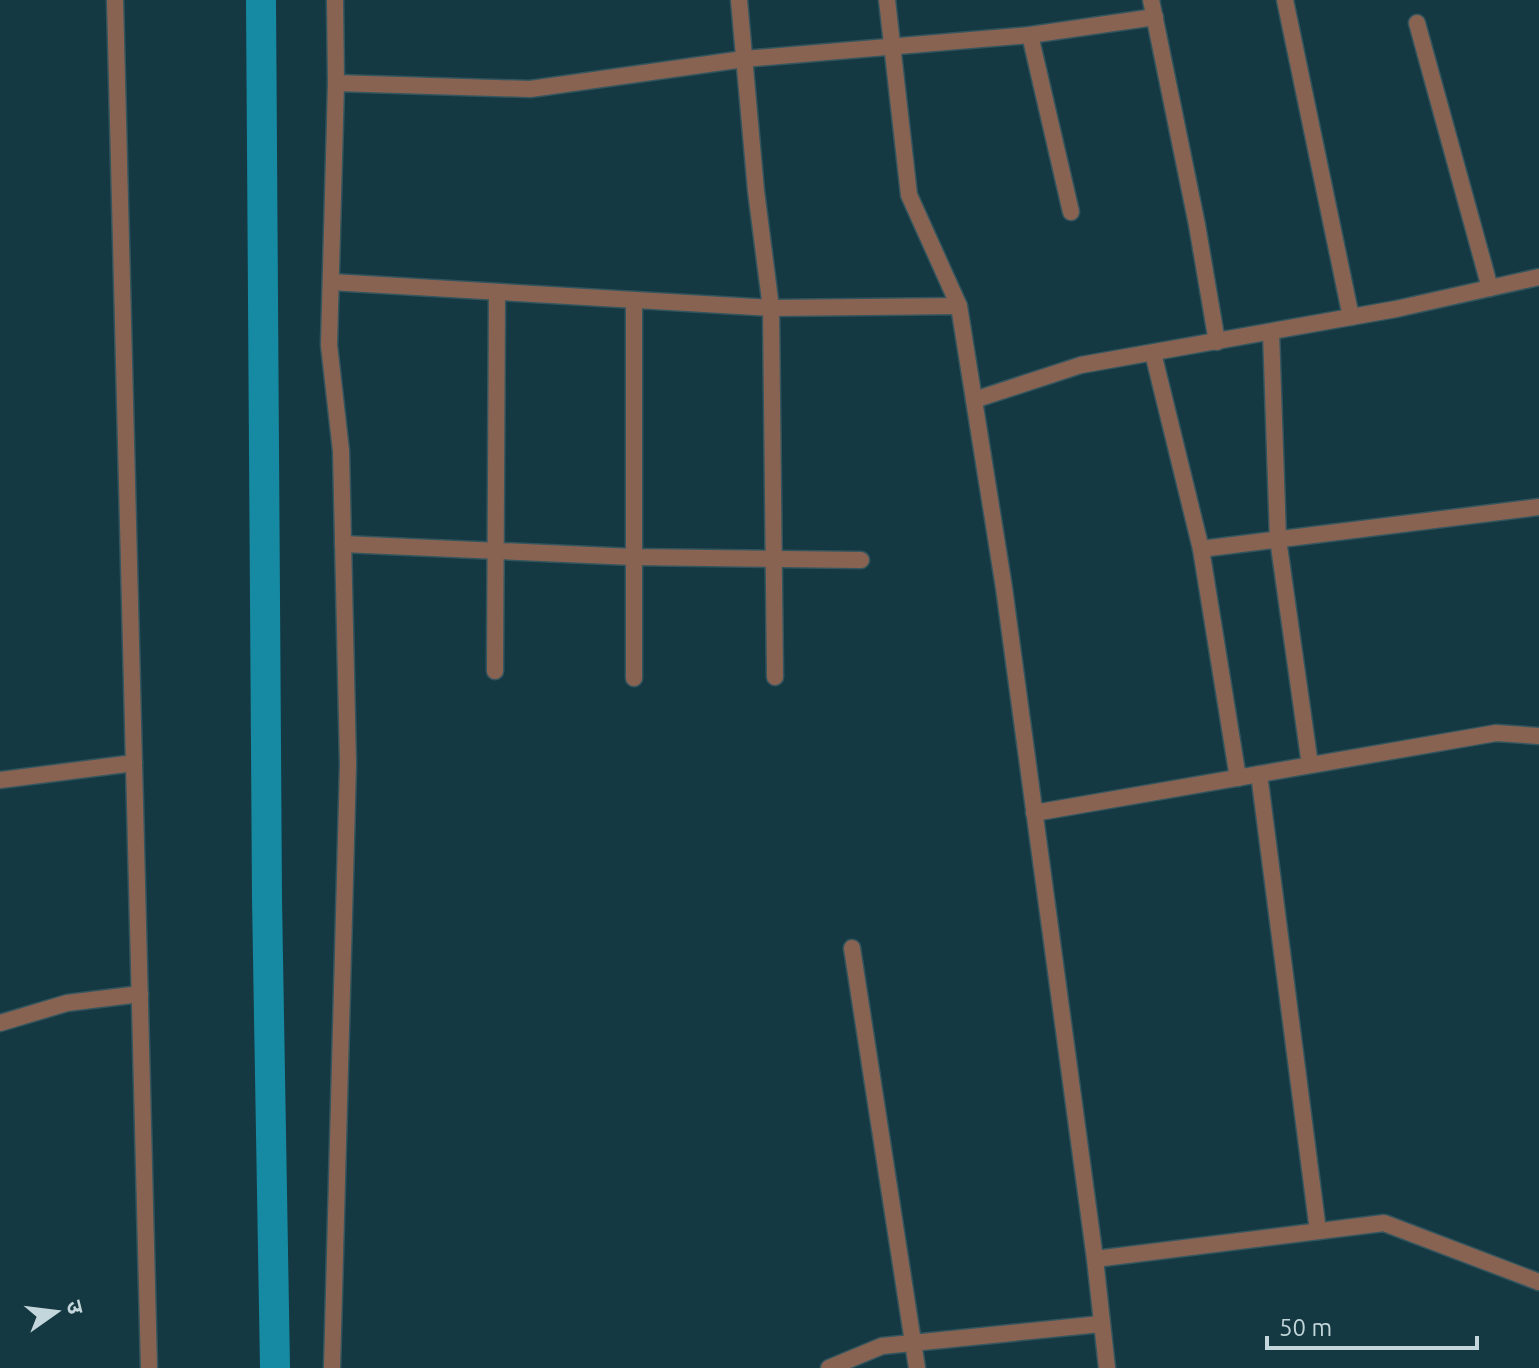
<svg xmlns="http://www.w3.org/2000/svg" width="1539" height="1368" font-family="Ubuntu,'Noto Sans Devanagari',sans-serif">
	<style>
		.lines { fill: none; stroke-linecap: round; stroke-linejoin: round }
		.canal { stroke: #168aa3; stroke-width: 30 }
		.minor-casing { stroke: #34555e; stroke-width: 19 }
		.minor { stroke: #896352; stroke-width: 16 }
	</style>
	<rect width="100%" height="100%" fill="#153942"/>
	<g class="lines">
		<path class="canal" d="M261,0L267,899L275,1368"/>
		<defs>
			<g id="minor">
				<path d="M115,0L149,1368"/>
				<path d="M739,0L756,191L771,308L775,677"/>
				<path d="M887,0L909,195L959,306L1004,588L1095,1259L1107,1368"/>
				<path d="M1151,0L1197,225L1217,342"/>
				<path d="M1285,0L1351,317"/>
				<path d="M1417,23L1490,288"/>
				<path d="M1030,35L1071,212"/>
				<path d="M336,83L530,89L744,59L1030,35L1155,17"/>
				<path d="M331,282L771,308L959,306"/>
				<path d="M634,300V678"/>
				<path d="M1271,332L1278,539L1310,765"/>
				<path d="M1153,353L1201,549L1238,778"/>
				<path d="M974,400L1081,365L1396,309L1539,277"/>
				<path d="M343,544L634,557L861,560"/>
				<path d="M1201,549L1539,507"/>
				<path d="M495,671L497,292"/>
				<path d="M1259,774L1318,1231"/>
				<path d="M0,780L134,763"/>
				<path d="M1034,813L1496,733L1539,736"/>
				<path d="M852,948L917,1368"/>
				<path d="M0,1023L67,1003L140,994"/>
				<path d="M1095,1259L1384,1223L1539,1282"/>
				<path d="M332,1368L348,764L341,451L329,345L336,83L335,0"/>
				<path d="M829,1368L882,1346L1101,1324"/>
			</g>
		</defs>
		<use href="#minor" class="minor-casing"/>
		<use href="#minor" class="minor"/>
	</g>
	<g transform="translate(56 1312) rotate(76)" stroke="#153942" stroke-width="6" paint-order="stroke">
	<path d="M0-6L14 30L0 20L-14 30Z" fill="#c3d6db"/>
	<text y="-12" font-size="22" font-weight="bold" text-anchor="middle" fill="#c3d6db">उ</text>
	</g>
	<path d="M1267 1336v12h210v-12" fill="none" stroke="#c3d6db" stroke-width="4"/>
	<text x="1279" y="1336" font-size="24" fill="#c3d6db" stroke="#153942" stroke-width="6" paint-order="stroke">50 m</text>
</svg>
